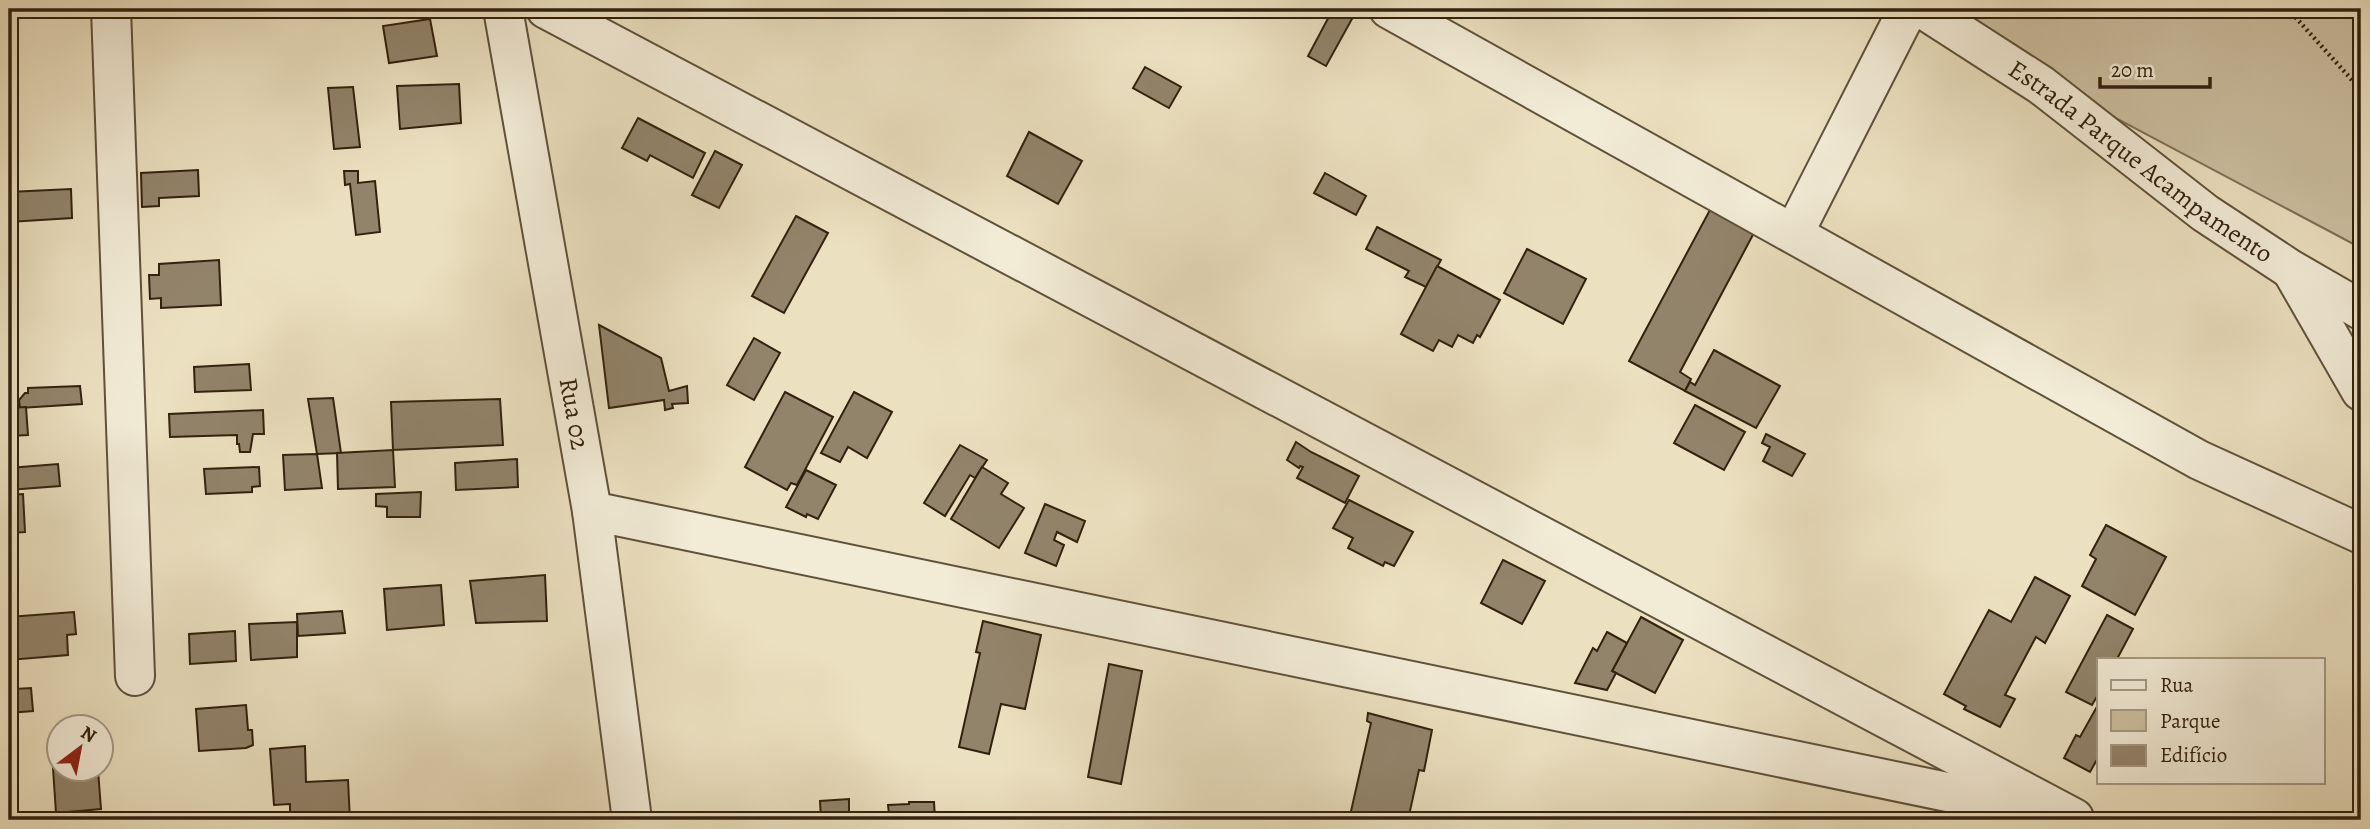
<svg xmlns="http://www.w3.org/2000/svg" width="2370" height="829" font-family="Alegreya,serif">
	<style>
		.green { fill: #ccc0a2; stroke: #7f7058; stroke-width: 2 }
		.building { fill: #92846b; stroke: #32210e; stroke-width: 2 }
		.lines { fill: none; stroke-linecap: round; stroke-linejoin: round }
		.minor-casing { stroke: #60513a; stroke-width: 42 }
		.path { stroke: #32210e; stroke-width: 4.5; stroke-dasharray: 2 3.5; stroke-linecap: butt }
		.minor { stroke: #f2ebd6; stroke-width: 38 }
		.labels { text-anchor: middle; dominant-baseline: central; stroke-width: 7; stroke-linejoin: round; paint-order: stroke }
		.street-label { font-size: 26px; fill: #32210e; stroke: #f2ebd6 }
	</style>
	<rect width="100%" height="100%" fill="#ebe0c0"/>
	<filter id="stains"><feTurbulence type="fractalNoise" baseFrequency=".00286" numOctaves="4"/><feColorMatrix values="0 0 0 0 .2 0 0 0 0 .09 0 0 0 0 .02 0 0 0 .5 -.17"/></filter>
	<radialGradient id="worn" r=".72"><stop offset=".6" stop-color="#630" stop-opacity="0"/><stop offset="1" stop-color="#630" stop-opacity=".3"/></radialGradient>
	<path class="green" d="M1910,9H2361V248Z"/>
	<g class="building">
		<path d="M1333,9L1353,17L1326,66L1308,56Z"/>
		<path d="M430,19L437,56L389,63L383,26Z"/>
		<path d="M1145,67L1181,87L1169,108L1133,88Z"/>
		<path d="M459,84L461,123L400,129L397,86Z"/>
		<path d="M353,87L360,147L334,149L328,88Z"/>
		<path d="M638,118L705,153L693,178L650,155L647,161L622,148Z"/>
		<path d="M1029,132L1082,161L1058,204L1007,176Z"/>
		<path d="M715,151L742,165L719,208L692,195Z"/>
		<path d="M198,170L199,196L159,198V206L142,207L141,173Z"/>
		<path d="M344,171H358V183L375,181L380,232L356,235L350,184L345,185Z"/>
		<path d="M1325,173L1366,196L1356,215L1314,193Z"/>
		<path d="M71,189L72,218L9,222V192Z"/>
		<path d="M1711,208L1755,231L1680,372L1691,379L1685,391L1629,361Z"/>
		<path d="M796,216L828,233L784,313L752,296Z"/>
		<path d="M1377,227L1441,260L1426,287L1405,277L1409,271L1366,249Z"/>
		<path d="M1527,249L1586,279L1563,324L1504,293Z"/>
		<path d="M219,260L221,305L161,308V298L150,299L149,275H159V264Z"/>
		<path d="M1437,266L1500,300L1480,337L1477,335L1473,343L1458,335L1452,347L1439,340L1433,351L1401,334Z"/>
		<path d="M599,325L661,358L669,391L687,386L688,403L672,404L673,408L665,410L664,400L609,408Z"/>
		<path d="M754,338L780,353L754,400L727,385Z"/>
		<path d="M1714,350L1780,386L1756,428L1685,391L1690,382L1695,385Z"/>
		<path d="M249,364L251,390L195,392L194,367Z"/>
		<path d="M80,386L82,404L20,408L19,400L25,393H28V388Z"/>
		<path d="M785,392L833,417L797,485L791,483L787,490L745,467Z"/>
		<path d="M854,392L892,412L867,458L848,447L840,462L821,453Z"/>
		<path d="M333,398L341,453L317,454L308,399Z"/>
		<path d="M500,399L503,445L393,450L391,402Z"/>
		<path d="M1695,405L1745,432L1724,470L1674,443Z"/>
		<path d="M26,407L28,435L9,436V408Z"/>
		<path d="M263,410L264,434H253L250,452H240L239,444H237V435L170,437L169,414Z"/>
		<path d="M1766,434L1805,454L1792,476L1763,461L1770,447L1762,443Z"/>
		<path d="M1296,442L1311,452L1359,476L1345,503L1297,478L1303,467L1300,466L1299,468L1287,460Z"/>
		<path d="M960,445L987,460L975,478L970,475L945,516L924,503Z"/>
		<path d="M393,450L395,487L338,489L337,453Z"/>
		<path d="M317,454L322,488L285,490L283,455Z"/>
		<path d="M517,459L518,487L456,490L455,463Z"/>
		<path d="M58,464L60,486L9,490V468Z"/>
		<path d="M259,467L260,486L252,487V492L206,494L204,469Z"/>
		<path d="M982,467L1008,483L1001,494L1024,508L999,548L951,519Z"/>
		<path d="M806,470L836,485L818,519L807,514L806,517L786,507Z"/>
		<path d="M421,492L420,517H387V507L376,506V494Z"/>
		<path d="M23,494L25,532L9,533V495Z"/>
		<path d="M1349,500L1413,532L1394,566L1385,562L1383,566L1348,548L1353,538L1333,528Z"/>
		<path d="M1045,504L1085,521L1077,542L1057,532L1054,540L1064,545L1056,566L1025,553Z"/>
		<path d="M2106,525L2166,557L2135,615L2082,586L2096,559L2090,555Z"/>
		<path d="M1503,560L1545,581L1522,624L1481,603Z"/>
		<path d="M545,575L547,621L476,623L470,581Z"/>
		<path d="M2035,577L2070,596L2045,643L2036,637L2005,695L2015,699L2000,727L1964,709L1966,706L1944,694L1989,610L2011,622Z"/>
		<path d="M441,585L444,625L387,630L384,589Z"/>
		<path d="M342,611L345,633L298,636L297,614Z"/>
		<path d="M74,612L76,634L67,635L68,655L9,660V617Z"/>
		<path d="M2107,615L2133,629L2117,659H2099V693L2092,705L2066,692Z"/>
		<path d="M1641,617L1683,640L1655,693L1612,671Z"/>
		<path d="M983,621L1041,635L1025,709L1001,704L989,754L959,747L980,653L976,652Z"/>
		<path d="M297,622V657L251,660L249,624Z"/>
		<path d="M235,631L236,661L190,664L189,634Z"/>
		<path d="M1607,632L1627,643L1612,671L1616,673L1607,690L1575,683L1593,648L1597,651Z"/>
		<path d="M1109,664L1142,671L1121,784L1088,777Z"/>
		<path d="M9,668H14L15,689L31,688L33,711L9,713Z"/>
		<path d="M2099,703V756L2090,772L2064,758L2076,735L2080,737Z"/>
		<path d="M246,705L248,730H252L253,745L246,748L199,751L196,709Z"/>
		<path d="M1368,713L1432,730L1424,771L1419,770L1408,820H1349L1371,723L1367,721Z"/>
		<path d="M305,746L306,782L348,780L350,820H290V804L274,805L270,749Z"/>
		<path d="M53,768L98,770L101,809L56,813Z"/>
		<path d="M849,799V820H821L820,801Z"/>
		<path d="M909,802H934L935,820H886V814H889L888,805L909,804Z"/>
		<path d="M184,814L185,820H111V819Z"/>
	</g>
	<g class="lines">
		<defs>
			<g id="minor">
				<path d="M111,9L135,676"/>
				<path id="s1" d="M503,9L592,511L632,820"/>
				<path d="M546,9L2074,818"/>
				<path d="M1389,9L2199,460L2361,534"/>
				<path id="s2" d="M1923,9L2041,85L2205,213L2290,269L2361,310"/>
				<path d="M1794,233L1908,9"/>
				<path d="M2292,271L2361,391"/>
				<path d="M592,511L2029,809"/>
			</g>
		</defs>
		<use href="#minor" class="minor-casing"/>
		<path class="path" d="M2288,9L2361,90"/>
		<use href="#minor" class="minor"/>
	</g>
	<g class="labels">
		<g class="street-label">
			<text stroke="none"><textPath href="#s2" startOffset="266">Estrada Parque Acampamento</textPath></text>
			<text stroke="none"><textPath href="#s1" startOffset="411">Rua 02</textPath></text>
		</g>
	</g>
	<rect width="2370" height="829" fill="none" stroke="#ebe0c0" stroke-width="35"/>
	<rect x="10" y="10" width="2349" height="808" fill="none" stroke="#32210e" stroke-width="3.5"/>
	<rect x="18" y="18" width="2335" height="794" fill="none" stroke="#32210e" stroke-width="2"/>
	<rect x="2097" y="658" width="228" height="126" fill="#f2ebd6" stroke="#a59a86" stroke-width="2"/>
	<rect x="2111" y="680" width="35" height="10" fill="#f2ebd6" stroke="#a59a86" stroke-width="2"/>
	<text x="2160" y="692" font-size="21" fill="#32210e">Rua</text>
	<rect x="2111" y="710" width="35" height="21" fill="#ccc0a2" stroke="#a59a86" stroke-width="2"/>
	<text x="2160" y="728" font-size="21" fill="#32210e">Parque</text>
	<rect x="2111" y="745" width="35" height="21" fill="#92846b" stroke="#a59a86" stroke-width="2"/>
	<text x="2160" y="762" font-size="21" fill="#32210e">Edifício</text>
	<g transform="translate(80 748) rotate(32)"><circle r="33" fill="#f2ebd6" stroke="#a59a86" stroke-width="2"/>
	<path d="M0-5L12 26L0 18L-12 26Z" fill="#8f2418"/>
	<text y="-10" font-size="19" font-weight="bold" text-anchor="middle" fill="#32210e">N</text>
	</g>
	<path d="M2100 77v10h110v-10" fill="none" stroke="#32210e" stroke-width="3.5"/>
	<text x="2111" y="77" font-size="21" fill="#32210e" stroke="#f2ebd6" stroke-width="5" paint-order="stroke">20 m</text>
	<rect width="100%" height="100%" filter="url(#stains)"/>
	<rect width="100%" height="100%" fill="url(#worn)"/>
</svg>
